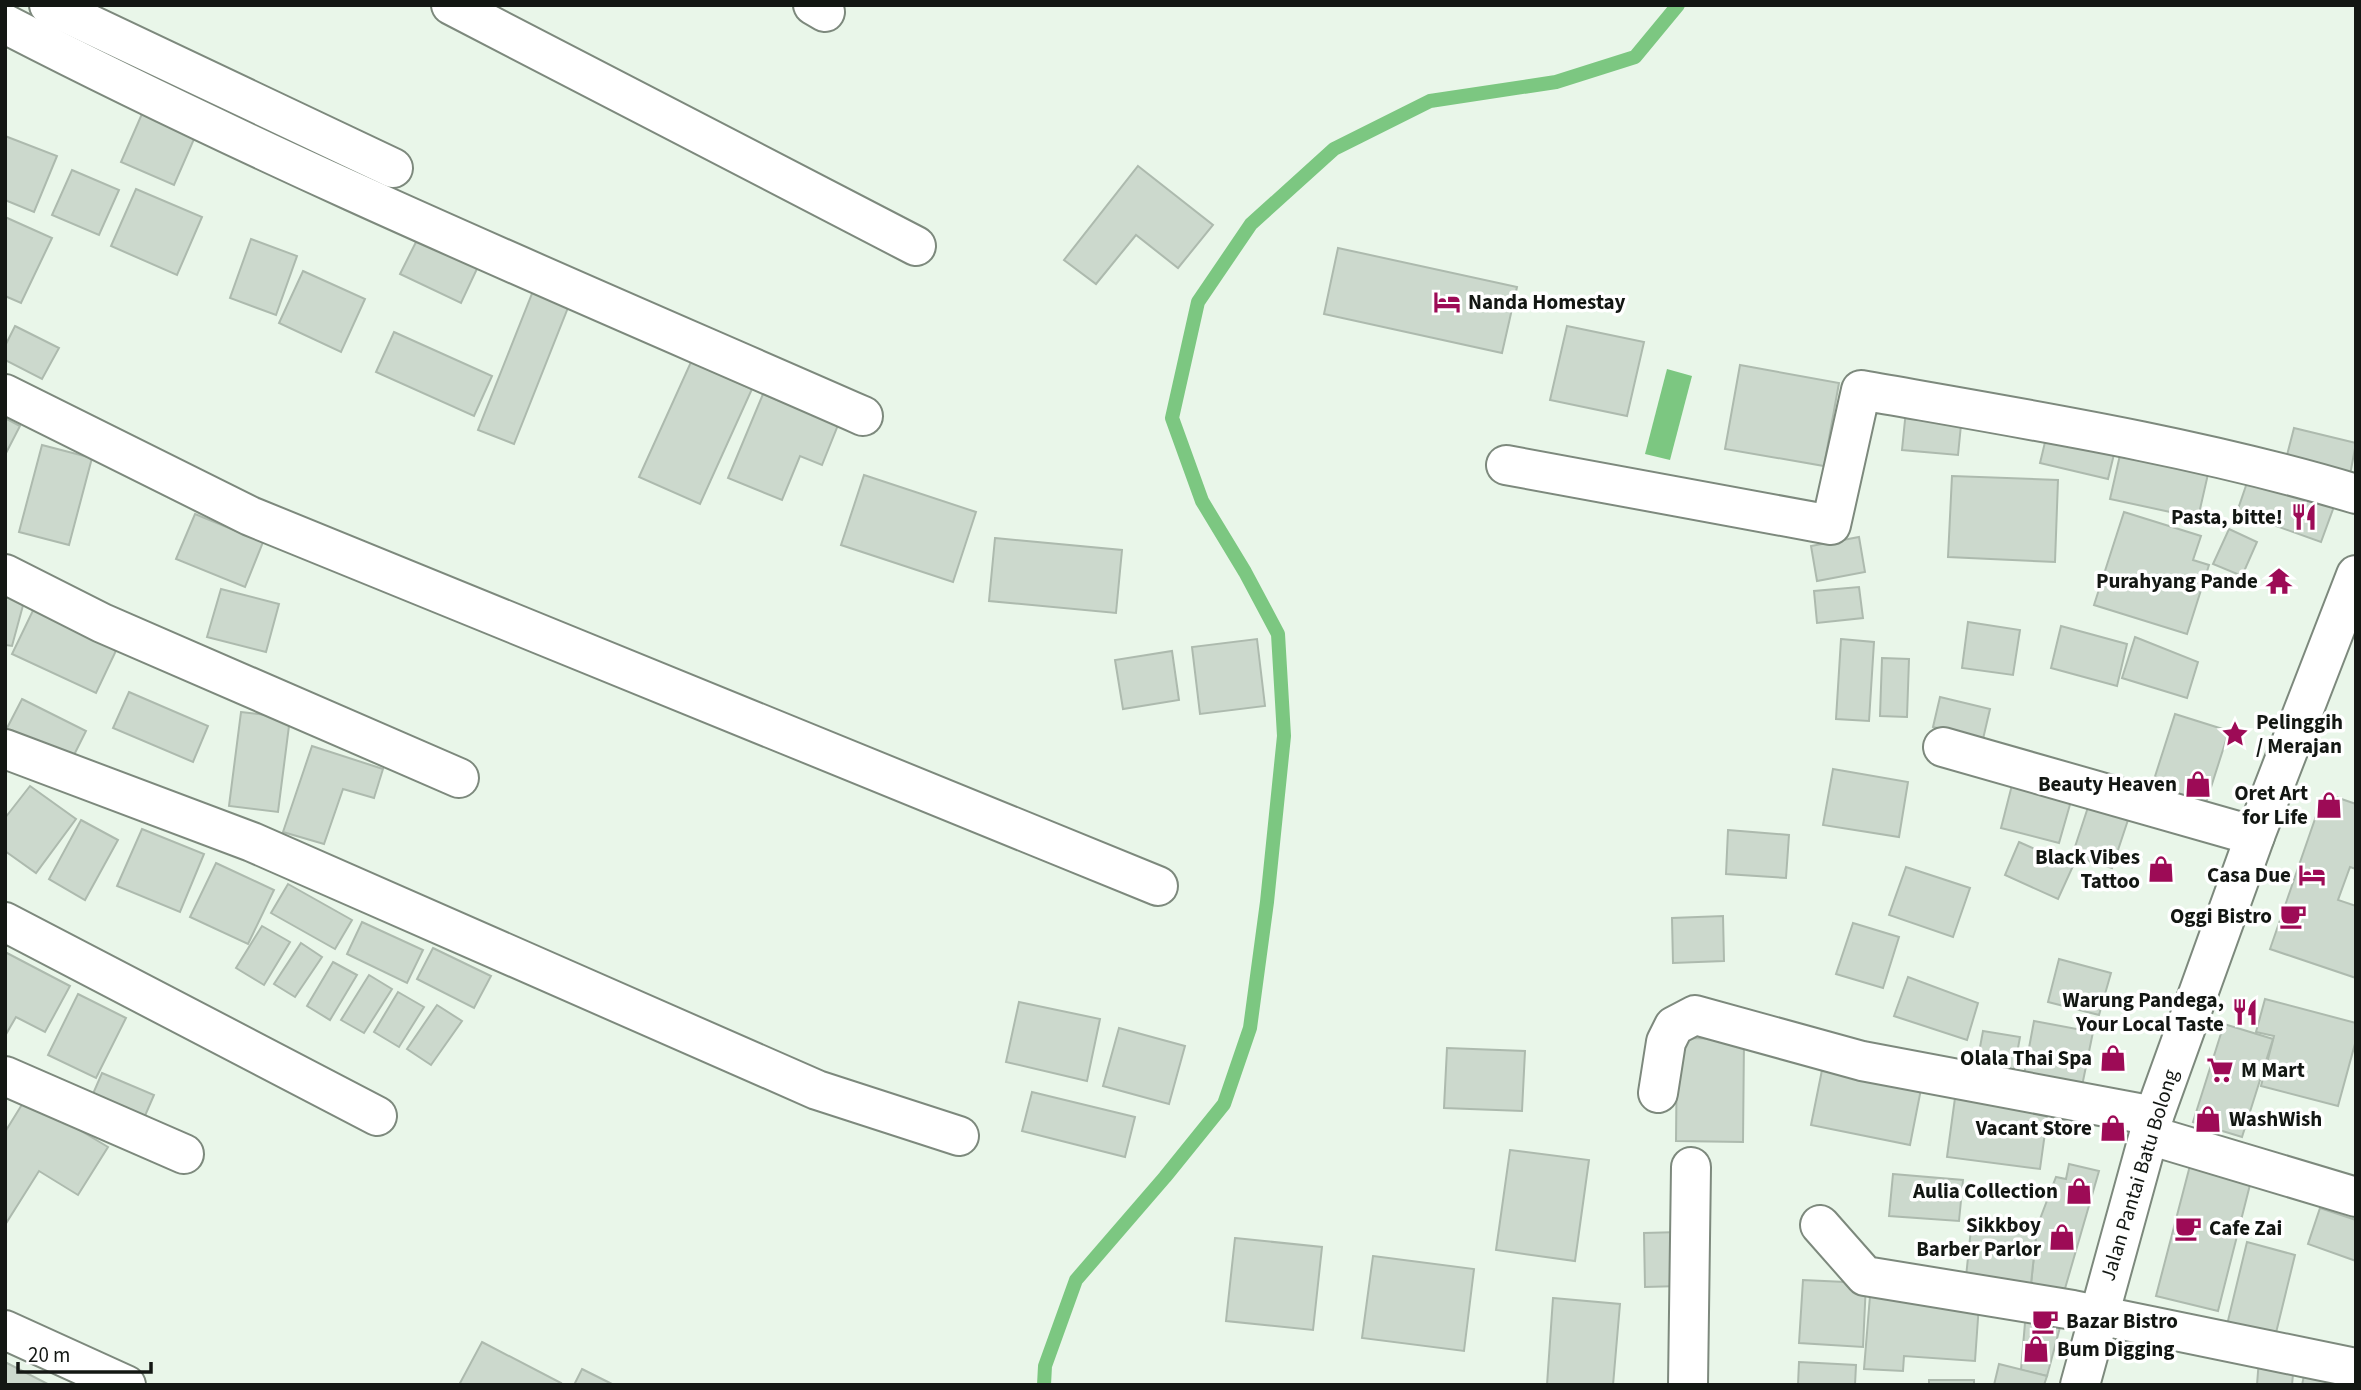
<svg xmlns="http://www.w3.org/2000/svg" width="2361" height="1390" font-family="'Source Sans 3',sans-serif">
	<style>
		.water { fill: #7cc781 }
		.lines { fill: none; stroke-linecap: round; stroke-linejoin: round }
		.stream { stroke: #7cc781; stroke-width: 14 }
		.building { fill: #ccd9cd; stroke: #adbaae; stroke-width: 2 }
		.minor-casing { stroke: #7d897d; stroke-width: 42 }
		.tertiary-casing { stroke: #7d897d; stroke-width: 42 }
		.minor { stroke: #fff; stroke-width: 38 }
		.tertiary { stroke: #fff; stroke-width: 38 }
		.labels { text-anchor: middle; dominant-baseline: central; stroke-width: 7; stroke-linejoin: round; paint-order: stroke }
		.poi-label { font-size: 21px; font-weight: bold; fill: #131713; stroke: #fff; text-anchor: end }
		.street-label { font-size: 21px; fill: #131713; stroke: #fff }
	</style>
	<rect width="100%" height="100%" fill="#e9f6e9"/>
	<path class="water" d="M1667,369L1692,376L1670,460L1645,454Z"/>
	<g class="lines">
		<path class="stream" d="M1044,1385L1045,1366L1076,1280L1165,1177L1224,1104L1250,1028L1267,902L1284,736L1278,634L1245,572L1202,501L1172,418L1198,302L1251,224L1334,149L1430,101L1556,82L1635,57L1678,5"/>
	</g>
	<g class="building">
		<path d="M148,100L201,123L174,185L121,162Z"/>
		<path d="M5,136L57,156L34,212L5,200Z"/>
		<path d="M1138,166L1213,225L1178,268L1136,235L1096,284L1064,260Z"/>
		<path d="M72,170L119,190L99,235L52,215Z"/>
		<path d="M136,189L202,217L177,275L111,246Z"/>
		<path d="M5,217L52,238L21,303L5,296Z"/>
		<path d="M423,228L483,256L461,303L400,274Z"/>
		<path d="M251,239L297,256L276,315L230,298Z"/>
		<path d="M1338,248L1517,287L1502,353L1324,314Z"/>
		<path d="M303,271L365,299L341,352L279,323Z"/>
		<path d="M535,286L571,300L514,444L478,430Z"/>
		<path d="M15,326L59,348L42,379L5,360V346Z"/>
		<path d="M1567,326L1644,342L1627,416L1550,400Z"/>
		<path d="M394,332L492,376L474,416L376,372Z"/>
		<path d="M691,362L752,389L700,504L639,477Z"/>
		<path d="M1740,365L1839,383L1824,466L1725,449Z"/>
		<path d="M763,394L838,425L822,465L800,456L782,500L728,478Z"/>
		<path d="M1906,410L1962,415L1958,455L1902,450Z"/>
		<path d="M5,418L20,426L5,455Z"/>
		<path d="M2294,428L2356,443L2350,475L2286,459Z"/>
		<path d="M2047,434L2115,450L2108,479L2040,463Z"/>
		<path d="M42,445L92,458L69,545L19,532Z"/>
		<path d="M2120,455L2208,474L2198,518L2110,499Z"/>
		<path d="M2251,471L2336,501L2321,542L2237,512Z"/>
		<path d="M864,475L976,512L953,582L841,545Z"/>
		<path d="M1952,476L2058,480L2055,562L1948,557Z"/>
		<path d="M2124,512L2201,536L2193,560L2209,565L2187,634L2094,605Z"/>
		<path d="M195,514L263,542L245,587L176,559Z"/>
		<path d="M2229,529L2257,542L2242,576L2213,564Z"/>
		<path d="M1859,537L1865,572L1817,581L1811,546Z"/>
		<path d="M995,538L1122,550L1116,613L989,601Z"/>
		<path d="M5,581L28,587L12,646L5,645Z"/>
		<path d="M1859,587L1863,618L1817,623L1814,591Z"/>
		<path d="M221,589L279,604L266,652L207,637Z"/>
		<path d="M39,598L122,638L96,693L12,654Z"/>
		<path d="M1968,622L2020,630L2013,675L1962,668Z"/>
		<path d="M2061,626L2127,644L2117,686L2051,668Z"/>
		<path d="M2135,637L2198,662L2187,698L2122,678Z"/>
		<path d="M1257,639L1265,706L1200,714L1192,647Z"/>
		<path d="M1841,639L1874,642L1869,721L1836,719Z"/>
		<path d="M1172,651L1179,700L1123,709L1115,660Z"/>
		<path d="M1882,658L1909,659L1907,717L1880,716Z"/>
		<path d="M129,692L208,726L193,762L113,728Z"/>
		<path d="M1940,697L1990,709L1983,739L1933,727Z"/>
		<path d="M22,699L86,731L66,771L5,732Z"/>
		<path d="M241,712L290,718L278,812L229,806Z"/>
		<path d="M2175,714L2229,731L2204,809L2150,792Z"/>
		<path d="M312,746L383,769L374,798L343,789L324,844L283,832Z"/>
		<path d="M1833,769L1908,782L1899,837L1823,825Z"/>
		<path d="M2012,785L2071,801L2059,843L2001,828Z"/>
		<path d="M30,786L76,819L36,873L5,851V818Z"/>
		<path d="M2324,793L2356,804V869L2350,867L2338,900L2356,906V978L2270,949Z"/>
		<path d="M2091,798L2131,811L2112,868L2072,856Z"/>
		<path d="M81,820L118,840L85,900L49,879Z"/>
		<path d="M142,829L204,854L180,912L117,886Z"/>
		<path d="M1728,830L1789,835L1786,878L1726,874Z"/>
		<path d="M2019,842L2073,866L2058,899L2005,875Z"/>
		<path d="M216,863L274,890L248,944L190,917Z"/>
		<path d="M1906,867L1970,888L1953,937L1889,915Z"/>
		<path d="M288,884L352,920L335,949L271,913Z"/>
		<path d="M1723,916L1724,961L1673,963L1672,918Z"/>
		<path d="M362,922L423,950L407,983L347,954Z"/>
		<path d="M1853,923L1899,937L1883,988L1836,974Z"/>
		<path d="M262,926L290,942L264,985L236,968Z"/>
		<path d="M301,943L322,957L295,997L274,984Z"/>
		<path d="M433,948L491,976L474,1008L417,979Z"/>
		<path d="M5,952L70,986L45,1032L16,1017L5,1036Z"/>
		<path d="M2059,959L2111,973L2099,1015L2048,1002Z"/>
		<path d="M333,962L357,975L330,1020L307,1006Z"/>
		<path d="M369,975L392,989L364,1033L341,1020Z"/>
		<path d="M1908,977L1978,1003L1967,1040L1894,1016Z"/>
		<path d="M398,992L424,1007L399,1047L374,1032Z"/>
		<path d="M78,994L126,1018L96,1078L48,1055Z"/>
		<path d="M2265,999L2356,1023V1040L2338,1106L2261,1086L2274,1036L2256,1032Z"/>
		<path d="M1019,1002L1100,1019L1087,1081L1006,1062Z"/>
		<path d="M437,1005L462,1021L431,1065L407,1049Z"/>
		<path d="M2034,1021L2093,1032L2082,1086L2024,1075Z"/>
		<path d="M2224,1024L2273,1039L2242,1137L2193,1122Z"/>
		<path d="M1119,1028L1185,1046L1169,1104L1103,1086Z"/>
		<path d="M1983,1031L2020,1037L2012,1081L1975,1074Z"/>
		<path d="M1677,1038L1744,1039L1743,1142L1676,1141Z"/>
		<path d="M1447,1048L1525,1051L1522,1111L1444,1108Z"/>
		<path d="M1822,1070L1921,1089L1910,1145L1811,1125Z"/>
		<path d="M102,1073L154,1095L141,1125L89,1103Z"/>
		<path d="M1032,1092L1135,1117L1125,1157L1022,1131Z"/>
		<path d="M26,1098L108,1147L78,1195L39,1171L5,1225V1132Z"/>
		<path d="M1955,1098L2048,1111L2040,1169L1947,1157Z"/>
		<path d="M1510,1150L1589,1160L1575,1261L1496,1250Z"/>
		<path d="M2193,1154L2254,1169L2218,1311L2156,1296Z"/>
		<path d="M2069,1164L2099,1171L2064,1292L2031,1284L2037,1227L2056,1177L2066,1179Z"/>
		<path d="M1893,1174L1963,1180L1959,1221L1889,1216Z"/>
		<path d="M2320,1208L2356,1220V1261L2308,1244Z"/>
		<path d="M1972,1219L2037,1227L2031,1284L1966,1277Z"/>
		<path d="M1680,1232L1681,1286L1645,1287L1644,1233Z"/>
		<path d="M1235,1238L1322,1247L1313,1330L1226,1321Z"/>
		<path d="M2247,1242L2295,1255L2274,1341L2226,1329Z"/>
		<path d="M1373,1256L1474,1269L1464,1351L1362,1338Z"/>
		<path d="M1803,1280L1866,1283L1863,1347L1799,1343Z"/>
		<path d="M1870,1296L1979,1304L1975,1361L1904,1356L1903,1371L1864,1369Z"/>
		<path d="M1553,1298L1620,1304L1613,1385H1547Z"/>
		<path d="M2026,1311L2063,1316L2047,1376L2021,1370Z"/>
		<path d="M482,1342L561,1383L560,1385H459Z"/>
		<path d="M2259,1359L2294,1363L2292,1385H2257Z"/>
		<path d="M5,1362L48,1384V1385H5Z"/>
		<path d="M1799,1362L1856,1365L1855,1385H1798Z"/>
		<path d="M1999,1364L2047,1376L2044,1385H1994Z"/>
		<path d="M2306,1366L2356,1385H2302Z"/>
		<path d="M582,1369L614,1385H574Z"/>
		<rect x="1929" y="1380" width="45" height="5"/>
	</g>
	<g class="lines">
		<defs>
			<g id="minor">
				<path d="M49,5L393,168"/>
				<path d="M451,5L916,246"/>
				<path d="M813,5L825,12"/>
				<path d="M5,24C284,168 576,290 863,416"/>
				<path d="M5,394L250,516L1158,886"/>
				<path d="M1506,465L1831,525L1861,390C2025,419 2196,446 2356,494"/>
				<path d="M5,574L102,623L459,778"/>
				<path d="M1943,747L2255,836"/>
				<path d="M5,749L252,842L817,1090L959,1136"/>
				<path d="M5,922L377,1116"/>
				<path d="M5,1076L184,1154"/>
				<path d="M1658,1093L1666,1042L1674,1026L1695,1015L1862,1061L2154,1116"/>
				<path d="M2149,1135L2356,1197"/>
				<path d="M1820,1225L1865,1276L2073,1310L2356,1368"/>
				<path d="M5,1330L126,1385"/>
				<path d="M1688,1385L1691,1167"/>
			</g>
			<path id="tertiary" d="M2080,1385L2154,1116L2255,836L2356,575"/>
		</defs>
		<use href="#minor" class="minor-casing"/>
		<use href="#tertiary" class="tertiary-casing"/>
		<use href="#minor" class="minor"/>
		<use href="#tertiary" class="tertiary"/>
	</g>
	<defs>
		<symbol id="hotel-bare" viewBox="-9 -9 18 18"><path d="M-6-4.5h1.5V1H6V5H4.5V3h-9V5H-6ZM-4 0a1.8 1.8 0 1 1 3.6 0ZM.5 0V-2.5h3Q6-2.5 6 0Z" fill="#9d0b56" stroke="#fff" stroke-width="2.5" paint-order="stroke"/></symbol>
		<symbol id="restaurant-bare" viewBox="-9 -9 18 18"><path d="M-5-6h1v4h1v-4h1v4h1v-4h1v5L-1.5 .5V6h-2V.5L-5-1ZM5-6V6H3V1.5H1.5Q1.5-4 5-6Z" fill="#9d0b56" stroke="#fff" stroke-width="2.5" paint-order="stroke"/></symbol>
		<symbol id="temple-bare" viewBox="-9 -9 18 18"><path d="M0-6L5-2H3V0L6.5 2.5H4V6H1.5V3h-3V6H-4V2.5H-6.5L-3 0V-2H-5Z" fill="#9d0b56" stroke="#fff" stroke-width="2.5" paint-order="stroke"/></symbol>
		<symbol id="sight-bare" viewBox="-9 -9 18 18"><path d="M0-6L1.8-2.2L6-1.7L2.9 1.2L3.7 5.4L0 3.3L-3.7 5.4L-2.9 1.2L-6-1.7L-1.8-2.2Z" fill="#9d0b56" stroke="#fff" stroke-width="2.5" paint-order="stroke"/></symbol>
		<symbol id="shop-bare" viewBox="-9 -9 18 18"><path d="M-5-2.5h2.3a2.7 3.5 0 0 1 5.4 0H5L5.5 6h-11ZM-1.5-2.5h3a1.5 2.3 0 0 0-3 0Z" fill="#9d0b56" stroke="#fff" stroke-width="2.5" paint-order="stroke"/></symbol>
		<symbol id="cafe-bare" viewBox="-9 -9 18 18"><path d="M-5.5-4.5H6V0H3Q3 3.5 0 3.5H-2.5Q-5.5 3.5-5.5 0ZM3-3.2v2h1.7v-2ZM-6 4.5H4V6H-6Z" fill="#9d0b56" stroke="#fff" stroke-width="2.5" paint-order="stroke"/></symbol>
		<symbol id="supermarket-bare" viewBox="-9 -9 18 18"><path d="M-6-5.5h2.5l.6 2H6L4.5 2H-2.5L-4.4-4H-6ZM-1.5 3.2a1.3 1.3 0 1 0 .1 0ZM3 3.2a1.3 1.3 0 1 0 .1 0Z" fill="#9d0b56" stroke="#fff" stroke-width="2.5" paint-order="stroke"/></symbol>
	</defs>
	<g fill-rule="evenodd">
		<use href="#hotel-bare" x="1428" y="283" width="38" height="38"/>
		<use href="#restaurant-bare" x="2285" y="498" width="38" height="38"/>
		<use href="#temple-bare" x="2260" y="562" width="38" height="38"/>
		<use href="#sight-bare" x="2216" y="715" width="38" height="38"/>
		<use href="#shop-bare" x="2179" y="765" width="38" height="38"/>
		<use href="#shop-bare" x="2310" y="786" width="38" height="38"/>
		<use href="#shop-bare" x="2142" y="850" width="38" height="38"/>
		<use href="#hotel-bare" x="2293" y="856" width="38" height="38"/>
		<use href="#cafe-bare" x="2274" y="897" width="38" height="38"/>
		<use href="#restaurant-bare" x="2226" y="993" width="38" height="38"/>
		<use href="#shop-bare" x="2094" y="1039" width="38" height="38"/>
		<use href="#supermarket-bare" x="2201" y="1051" width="38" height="38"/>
		<use href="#shop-bare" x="2189" y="1100" width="38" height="38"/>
		<use href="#shop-bare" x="2094" y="1109" width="38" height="38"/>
		<use href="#shop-bare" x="2060" y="1172" width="38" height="38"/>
		<use href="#cafe-bare" x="2169" y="1209" width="38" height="38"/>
		<use href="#shop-bare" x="2043" y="1218" width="38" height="38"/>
		<use href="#cafe-bare" x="2026" y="1302" width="38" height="38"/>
		<use href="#shop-bare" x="2017" y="1330" width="38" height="38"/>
	</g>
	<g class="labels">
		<g class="poi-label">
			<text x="1468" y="302" text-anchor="start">Nanda Homestay</text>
			<text x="2283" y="517">Pasta, bitte!</text>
			<text x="2258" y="581">Purahyang Pande</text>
			<text x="2256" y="722" text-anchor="start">Pelinggih<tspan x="2256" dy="24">/ Merajan</tspan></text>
			<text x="2177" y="784">Beauty Heaven</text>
			<text x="2308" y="793">Oret Art<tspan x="2308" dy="24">for Life</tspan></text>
			<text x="2140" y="857">Black Vibes<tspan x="2140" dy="24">Tattoo</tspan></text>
			<text x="2291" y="875">Casa Due</text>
			<text x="2272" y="916">Oggi Bistro</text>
			<text x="2224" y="1000">Warung Pandega,<tspan x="2224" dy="24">Your Local Taste</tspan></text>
			<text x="2092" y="1058">Olala Thai Spa</text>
			<text x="2241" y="1070" text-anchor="start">M Mart</text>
			<text x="2229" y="1119" text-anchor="start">WashWish</text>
			<text x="2092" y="1128">Vacant Store</text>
			<text x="2058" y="1191">Aulia Collection</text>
			<text x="2041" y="1225">Sikkboy<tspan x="2041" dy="24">Barber Parlor</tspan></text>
			<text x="2209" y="1228" text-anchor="start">Cafe Zai</text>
			<text x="2066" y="1321" text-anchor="start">Bazar Bistro</text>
			<text x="2057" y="1349" text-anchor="start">Bum Digging</text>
		</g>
		<g class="street-label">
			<text transform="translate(2139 1175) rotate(-73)">Jalan Pantai Batu Bolong</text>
		</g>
	</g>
	<rect width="2361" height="1390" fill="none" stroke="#131713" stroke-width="14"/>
	<path d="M18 1362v10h133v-10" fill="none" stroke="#131713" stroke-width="3.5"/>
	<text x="28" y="1362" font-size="21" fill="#131713" stroke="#ffffff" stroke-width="5" paint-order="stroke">20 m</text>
</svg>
